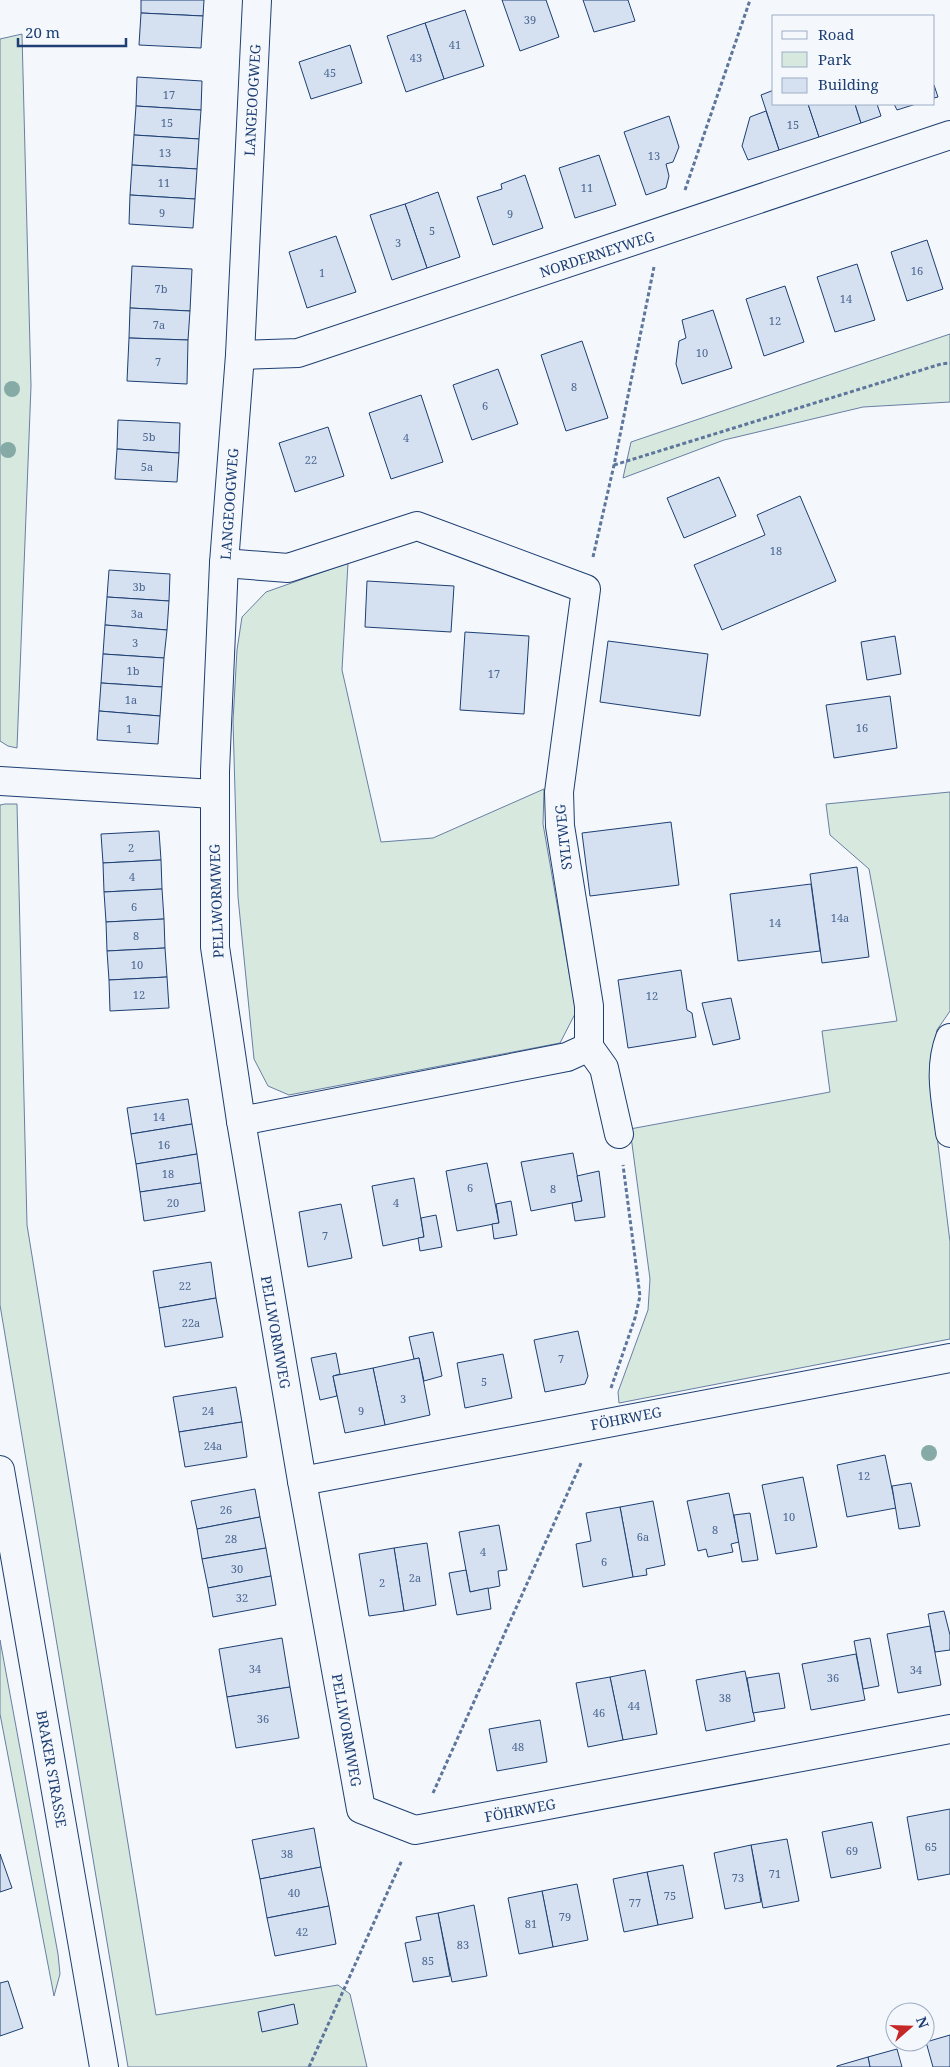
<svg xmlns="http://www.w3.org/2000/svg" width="950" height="2067" font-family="'Noto Serif',serif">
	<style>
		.green { fill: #d7e8df; stroke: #687fa3 }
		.building { fill: #d5e0f0; stroke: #1d3f73 }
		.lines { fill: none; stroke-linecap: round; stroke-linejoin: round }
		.minor-casing { stroke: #1d3f73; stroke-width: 30 }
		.major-casing { stroke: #1d3f73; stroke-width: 30 }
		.path { stroke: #5e769c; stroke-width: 3; stroke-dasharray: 4 2.5; stroke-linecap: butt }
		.minor { stroke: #f4f7fb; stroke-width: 28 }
		.major { stroke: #f4f7fb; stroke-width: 28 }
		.tree { fill: #86aba6 }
		.labels { text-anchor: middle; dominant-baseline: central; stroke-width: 4; stroke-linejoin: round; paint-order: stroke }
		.number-label { font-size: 11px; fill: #4b6792 }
		.street-label { font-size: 14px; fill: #1d3f73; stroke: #f4f7fb }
	</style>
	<rect width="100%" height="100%" fill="#f4f7fb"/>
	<g class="green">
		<path d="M22,34L31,386L17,748L8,746L0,741V39Z"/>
		<path d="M950,334V402L863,407L724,440L623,478L631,442Z"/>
		<path d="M348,563L342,670L381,842L433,838L544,789L543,824L576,1012L560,1043L289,1095L268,1086L254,1059L238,897L233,721L237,650L242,617L266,592Z"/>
		<path d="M950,792V1011L937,1030L930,1079L950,1242V1339L619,1403L618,1392L648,1310L650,1279L630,1129L830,1092L822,1031L897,1021L869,869L830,835L826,804Z"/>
		<path d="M5,804H17L27,1225L156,2015L338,1985L350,1994L367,2067H128L0,1305V805Z"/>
		<path d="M0,1640L58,1954L60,1974L54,1996L0,1714Z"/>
	</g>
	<g class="building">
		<path d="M141,0H204L203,16L141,13Z"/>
		<path d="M502,0H546L559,37L520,51Z"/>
		<path d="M583,0H628L635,21L594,32Z"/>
		<path d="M465,10L484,66L444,79L425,23Z"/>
		<path d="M141,13L203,16L201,48L139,45Z"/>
		<path d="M425,23L444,79L406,92L387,36Z"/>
		<path d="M350,45L362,83L311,99L299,62Z"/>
		<path d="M137,77L202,81L201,110L136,106Z"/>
		<path d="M934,85L938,97L934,98Z"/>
		<path d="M774,90V104H808L819,137L779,150L761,95Z"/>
		<path d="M808,104H855L861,123L819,137Z"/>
		<path d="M855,104H877L881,116L861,123Z"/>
		<path d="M894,104H916L897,110Z"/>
		<path d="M136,106L201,110L199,139L134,135Z"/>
		<path d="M766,111L779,150L748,160L742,146L750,117Z"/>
		<path d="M669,116L679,147L673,162L666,164L669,176L666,188L646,195L624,132Z"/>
		<path d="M134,135L199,139L197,169L132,165Z"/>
		<path d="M599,155L616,205L575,218L559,168Z"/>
		<path d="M132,165L197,169L195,199L130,195Z"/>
		<path d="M525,175L543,228L493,245L477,197L502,189L501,184Z"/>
		<path d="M438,192L460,257L427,268L405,204Z"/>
		<path d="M130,195L195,199L193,228L129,224Z"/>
		<path d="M405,204L427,268L392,280L370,215Z"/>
		<path d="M336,236L356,292L307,308L289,252Z"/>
		<path d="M927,240L943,289L907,301L891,252Z"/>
		<path d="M857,264L875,320L835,332L817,277Z"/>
		<path d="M132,266L192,269L190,311L130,308Z"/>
		<path d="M785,286L804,342L764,356L746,299Z"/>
		<path d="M130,308L190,311L188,340L129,338Z"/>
		<path d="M713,310L732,368L682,384L676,364L679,341L686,338L682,320Z"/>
		<path d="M129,338L188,340L187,384L127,381Z"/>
		<path d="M582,341L608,418L566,431L541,355Z"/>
		<path d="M498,369L518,424L472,440L453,385Z"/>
		<path d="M421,395L443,462L391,479L369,413Z"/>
		<path d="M118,420L180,423L179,453L117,449Z"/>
		<path d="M328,427L344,476L295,492L279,443Z"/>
		<path d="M117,449L179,453L177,482L115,479Z"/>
		<path d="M719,477L736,516L684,538L667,498Z"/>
		<path d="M800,496L836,581L722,630L694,565L765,535L757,515Z"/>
		<path d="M109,570L170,574L169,601L107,597Z"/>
		<path d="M367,581L454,586L451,632L365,627Z"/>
		<path d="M107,597L169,601L167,630L105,625Z"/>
		<path d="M105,625L167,630L164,658L103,654Z"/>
		<path d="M465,632L529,636L524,714L460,710Z"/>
		<path d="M895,636L901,674L867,680L861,642Z"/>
		<path d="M608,641L708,654L700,716L600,702Z"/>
		<path d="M103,654L164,658L162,687L101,683Z"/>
		<path d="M101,683L162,687L160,716L99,711Z"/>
		<path d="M890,696L897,748L834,758L826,705Z"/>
		<path d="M99,711L160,716L158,744L97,740Z"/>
		<path d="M671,822L679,885L590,896L582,833Z"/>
		<path d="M159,831L161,860L103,863L101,834Z"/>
		<path d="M161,860L162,889L104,892L103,863Z"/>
		<path d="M857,867L869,957L822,963L810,874Z"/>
		<path d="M811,884L820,951L738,961L730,894Z"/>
		<path d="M162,889L164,919L106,922L104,892Z"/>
		<path d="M164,919L165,948L107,951L106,922Z"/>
		<path d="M165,948L167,977L109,980L107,951Z"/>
		<path d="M681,970L687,1010L692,1013L696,1037L628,1048L618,980Z"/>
		<path d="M167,977L169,1008L110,1011L109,980Z"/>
		<path d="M731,998L740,1039L713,1045L702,1003Z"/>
		<path d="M188,1099L192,1124L131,1134L127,1108Z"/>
		<path d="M192,1124L197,1154L136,1164L131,1134Z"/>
		<path d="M573,1153L582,1201L531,1211L521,1162Z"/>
		<path d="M197,1154L201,1183L140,1192L136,1164Z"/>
		<path d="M487,1163L499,1223L457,1231L446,1171Z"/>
		<path d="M599,1171L605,1217L575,1221L572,1203L582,1201L577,1176Z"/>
		<path d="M414,1178L424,1237L383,1246L372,1186Z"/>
		<path d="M201,1183L205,1211L144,1221L140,1192Z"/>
		<path d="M511,1201L517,1235L494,1239L492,1224L499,1223L496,1204Z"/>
		<path d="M341,1204L352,1258L308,1267L299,1212Z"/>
		<path d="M436,1215L442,1247L420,1251L418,1238L424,1237L421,1218Z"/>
		<path d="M211,1262L216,1298L159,1308L153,1271Z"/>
		<path d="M216,1298L223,1337L165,1347L159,1308Z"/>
		<path d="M578,1331L588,1376L585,1384L545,1392L534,1340Z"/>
		<path d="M433,1332L442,1376L424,1381L419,1358L414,1359L409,1337Z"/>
		<path d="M336,1353L340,1374L333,1376L337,1396L320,1400L311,1358Z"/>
		<path d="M503,1354L512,1398L465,1408L457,1363Z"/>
		<path d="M419,1358L430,1415L385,1425L373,1368Z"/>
		<path d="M373,1368L385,1425L345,1433L333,1376Z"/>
		<path d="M236,1387L242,1422L179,1432L173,1397Z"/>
		<path d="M242,1422L247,1457L185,1467L179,1432Z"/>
		<path d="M885,1455L896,1508L847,1517L837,1465Z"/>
		<path d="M803,1477L817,1547L776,1554L762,1485Z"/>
		<path d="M911,1483L920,1526L899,1529L892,1486Z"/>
		<path d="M255,1489L260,1517L197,1529L191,1501Z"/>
		<path d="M729,1493L739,1542L731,1544L733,1552L708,1557L706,1549L698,1551L687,1501Z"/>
		<path d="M653,1501L665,1565L646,1569L647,1575L633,1577L620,1507Z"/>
		<path d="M620,1507L633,1577L583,1587L576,1544L591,1541L586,1513Z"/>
		<path d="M750,1513L758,1560L742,1562L734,1515Z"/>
		<path d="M260,1517L266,1548L202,1559L197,1529Z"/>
		<path d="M499,1525L507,1570L498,1571L500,1586L470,1592L459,1532Z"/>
		<path d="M427,1543L436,1605L404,1611L394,1548Z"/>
		<path d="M266,1548L271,1576L208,1588L202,1559Z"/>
		<path d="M394,1548L404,1611L369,1616L359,1554Z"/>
		<path d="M466,1570L470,1592L488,1588L491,1609L457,1615L449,1573Z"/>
		<path d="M271,1576L276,1605L213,1617L208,1588Z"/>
		<path d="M944,1611L950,1635V1650L935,1652L928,1614Z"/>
		<path d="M930,1626L941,1685L898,1693L887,1634Z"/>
		<path d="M282,1638L290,1687L227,1697L219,1649Z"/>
		<path d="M870,1638L879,1686L863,1689L854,1641Z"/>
		<path d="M856,1654L865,1700L811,1710L802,1664Z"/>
		<path d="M645,1670L657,1734L623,1740L610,1677Z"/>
		<path d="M745,1671L755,1721L706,1731L696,1680Z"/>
		<path d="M779,1673L785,1708L753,1713L747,1678Z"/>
		<path d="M610,1677L623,1740L588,1747L576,1683Z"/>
		<path d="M290,1687L299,1738L236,1748L227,1697Z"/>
		<path d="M540,1720L547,1762L497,1771L489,1729Z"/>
		<path d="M950,1809V1874L918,1880L907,1817Z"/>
		<path d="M872,1822L881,1868L831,1878L822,1832Z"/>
		<path d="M314,1828L321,1867L260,1879L252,1840Z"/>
		<path d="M787,1839L799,1901L763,1908L751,1845Z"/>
		<path d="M751,1845L761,1902L725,1909L714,1853Z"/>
		<path d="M0,1854L12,1888L0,1892Z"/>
		<path d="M683,1865L693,1918L658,1925L647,1872Z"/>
		<path d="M321,1867L329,1906L267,1918L260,1879Z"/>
		<path d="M647,1872L658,1925L624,1932L613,1879Z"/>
		<path d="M577,1884L588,1940L553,1947L542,1891Z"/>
		<path d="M542,1891L553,1947L519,1954L508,1898Z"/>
		<path d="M474,1905L487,1976L452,1982L438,1913Z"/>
		<path d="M329,1906L336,1944L275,1956L267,1918Z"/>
		<path d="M438,1913L450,1976L413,1982L405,1943L421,1940L416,1917Z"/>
		<path d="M8,1981L23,2028L0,2036V1983Z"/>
		<path d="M294,2004L298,2024L262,2032L258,2012Z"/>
		<path d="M950,2035V2067H933L926,2042Z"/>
		<path d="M897,2049L902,2067H870L868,2057Z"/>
		<path d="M868,2057L870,2067H837V2066Z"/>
	</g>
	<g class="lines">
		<defs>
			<g id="minor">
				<path d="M257,0L240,355L224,563L215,771V947L241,1121L302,1481L361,1809L415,1830L950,1729"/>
				<path d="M240,355L298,353L950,135"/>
				<path d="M224,563L288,568L417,526L586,589L559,792L560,826L589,1006V1047"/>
				<path d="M0,781L214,794"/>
				<path d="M950,1038C938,1069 946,1101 950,1133"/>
				<path d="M589,1047L604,1068L619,1134"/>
				<path d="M241,1121L567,1057L589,1047"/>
				<path d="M302,1481L950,1358"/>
			</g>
			<path id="major" d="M0,1470L104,2067"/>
		</defs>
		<use href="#minor" class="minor-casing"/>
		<use href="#major" class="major-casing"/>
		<g class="path">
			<path d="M685,190L750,0"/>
			<path d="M614,465L941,364L950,363"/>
			<path d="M593,557L614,465L654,267"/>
			<path d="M611,1388L635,1318L640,1296L623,1165"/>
			<path d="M433,1793L582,1461"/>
			<path d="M309,2067L402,1860"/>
		</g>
		<use href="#minor" class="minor"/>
		<use href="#major" class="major"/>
	</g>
	<g class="tree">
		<circle cx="12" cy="389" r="8"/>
		<circle cx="8" cy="450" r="8"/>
		<circle cx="929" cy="1453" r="8"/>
	</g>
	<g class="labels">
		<g class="number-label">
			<text x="530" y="19">39</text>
			<text x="455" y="44">41</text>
			<text x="416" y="57">43</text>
			<text x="330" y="72">45</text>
			<text x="169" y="94">17</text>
			<text x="167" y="122">15</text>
			<text x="793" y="124">15</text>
			<text x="165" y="152">13</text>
			<text x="654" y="155">13</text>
			<text x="164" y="182">11</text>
			<text x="587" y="187">11</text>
			<text x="162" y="212">9</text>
			<text x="510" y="213">9</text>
			<text x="432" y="230">5</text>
			<text x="398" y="242">3</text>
			<text x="917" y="270">16</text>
			<text x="322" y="272">1</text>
			<text x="161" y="288">7b</text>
			<text x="846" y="298">14</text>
			<text x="775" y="320">12</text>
			<text x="159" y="324">7a</text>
			<text x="702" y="352">10</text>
			<text x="158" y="361">7</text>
			<text x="574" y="386">8</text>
			<text x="485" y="405">6</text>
			<text x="149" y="436">5b</text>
			<text x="406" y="437">4</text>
			<text x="311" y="459">22</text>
			<text x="147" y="466">5a</text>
			<text x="776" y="550">18</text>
			<text x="139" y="586">3b</text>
			<text x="137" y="613">3a</text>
			<text x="135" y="642">3</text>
			<text x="133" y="670">1b</text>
			<text x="494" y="673">17</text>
			<text x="131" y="699">1a</text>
			<text x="862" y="727">16</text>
			<text x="129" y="728">1</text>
			<text x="131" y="847">2</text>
			<text x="132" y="876">4</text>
			<text x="134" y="906">6</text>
			<text x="840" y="917">14a</text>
			<text x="775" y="922">14</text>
			<text x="136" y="935">8</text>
			<text x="137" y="964">10</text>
			<text x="139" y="994">12</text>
			<text x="652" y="995">12</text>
			<text x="159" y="1116">14</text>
			<text x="164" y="1144">16</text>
			<text x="168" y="1173">18</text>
			<text x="470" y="1187">6</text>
			<text x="553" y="1188">8</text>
			<text x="173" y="1202">20</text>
			<text x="396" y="1202">4</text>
			<text x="325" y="1235">7</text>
			<text x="185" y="1285">22</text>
			<text x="191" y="1322">22a</text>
			<text x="561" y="1358">7</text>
			<text x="484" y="1381">5</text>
			<text x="403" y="1398">3</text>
			<text x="208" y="1410">24</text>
			<text x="361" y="1410">9</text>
			<text x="213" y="1445">24a</text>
			<text x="864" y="1475">12</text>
			<text x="226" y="1509">26</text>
			<text x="789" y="1516">10</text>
			<text x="715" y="1529">8</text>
			<text x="643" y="1536">6a</text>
			<text x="231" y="1538">28</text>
			<text x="483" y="1551">4</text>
			<text x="604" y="1561">6</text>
			<text x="237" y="1568">30</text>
			<text x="415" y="1577">2a</text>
			<text x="382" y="1582">2</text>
			<text x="242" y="1597">32</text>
			<text x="255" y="1668">34</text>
			<text x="916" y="1669">34</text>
			<text x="833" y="1677">36</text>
			<text x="725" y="1697">38</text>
			<text x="634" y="1705">44</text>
			<text x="599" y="1712">46</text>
			<text x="263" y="1718">36</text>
			<text x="518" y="1746">48</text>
			<text x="931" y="1846">65</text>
			<text x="852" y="1850">69</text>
			<text x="287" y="1853">38</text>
			<text x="775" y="1873">71</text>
			<text x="738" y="1877">73</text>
			<text x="294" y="1892">40</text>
			<text x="670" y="1895">75</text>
			<text x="635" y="1902">77</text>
			<text x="565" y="1916">79</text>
			<text x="531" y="1923">81</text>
			<text x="302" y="1931">42</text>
			<text x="463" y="1944">83</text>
			<text x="428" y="1960">85</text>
		</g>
		<g class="street-label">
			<text transform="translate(252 100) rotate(-87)">LANGEOOGWEG</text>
			<text transform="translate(597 254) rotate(-18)">NORDERNEYWEG</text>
			<text transform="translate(229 504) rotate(-86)">LANGEOOGWEG</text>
			<text transform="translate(563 837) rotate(-96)">SYLTWEG</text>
			<text transform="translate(216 901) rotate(-92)">PELLWORMWEG</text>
			<text transform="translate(276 1332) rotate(80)">PELLWORMWEG</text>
			<text transform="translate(626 1418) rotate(-11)">FÖHRWEG</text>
			<text transform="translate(347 1730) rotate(80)">PELLWORMWEG</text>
			<text transform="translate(52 1769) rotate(80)">BRAKER STRASSE</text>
			<text transform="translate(520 1810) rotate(-11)">FÖHRWEG</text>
		</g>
	</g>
	<rect x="772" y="15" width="162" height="90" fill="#f4f7fb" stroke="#9eadc5"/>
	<rect x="782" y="31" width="25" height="8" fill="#f4f7fb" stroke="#9eadc5"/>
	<text x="818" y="40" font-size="15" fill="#1d3f73">Road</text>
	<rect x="782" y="52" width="25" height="15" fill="#d7e8df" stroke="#9eadc5"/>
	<text x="818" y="65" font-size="15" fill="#1d3f73">Park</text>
	<rect x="782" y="78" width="25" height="15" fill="#d5e0f0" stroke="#9eadc5"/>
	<text x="818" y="90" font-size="15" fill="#1d3f73">Building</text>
	<g transform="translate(910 2027) rotate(70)"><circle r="24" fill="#f4f7fb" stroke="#9eadc5"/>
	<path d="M0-4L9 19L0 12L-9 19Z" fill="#c62828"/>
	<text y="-8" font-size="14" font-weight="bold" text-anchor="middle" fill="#1d3f73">N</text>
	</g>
	<path d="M18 38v8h108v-8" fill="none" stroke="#1d3f73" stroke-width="2.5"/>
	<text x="25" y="38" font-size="15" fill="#1d3f73" stroke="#f4f7fb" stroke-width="4" paint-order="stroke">20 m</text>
</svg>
